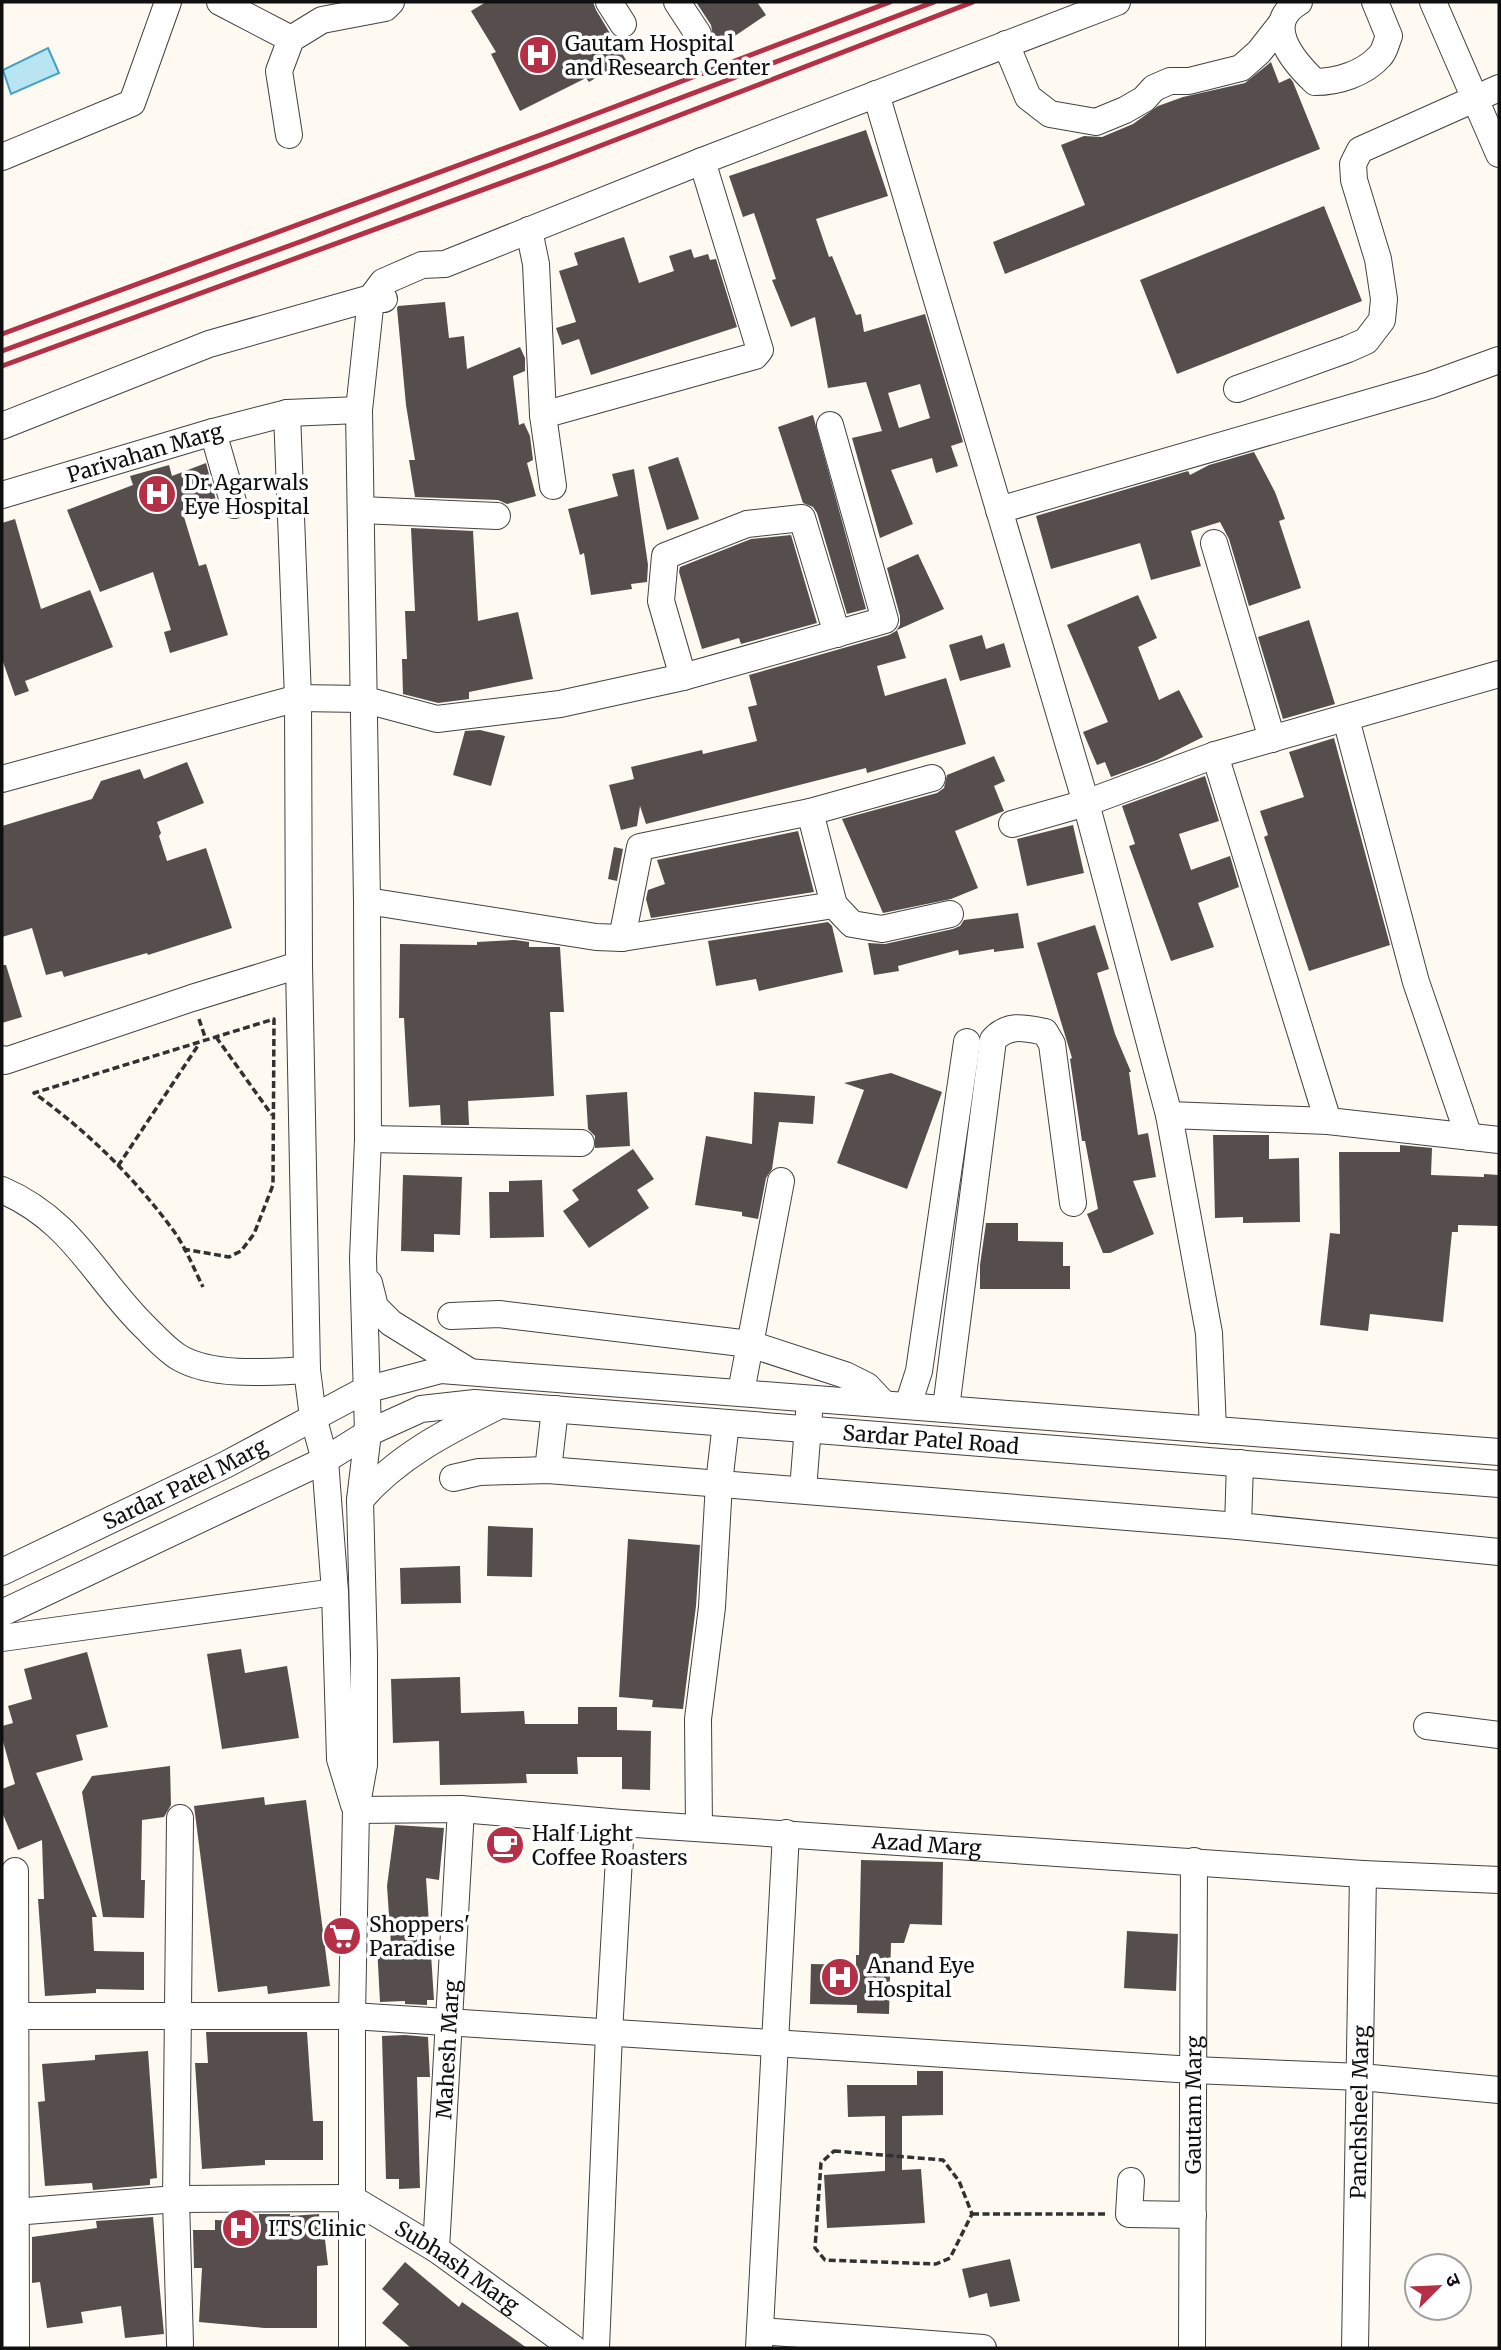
<svg xmlns="http://www.w3.org/2000/svg" width="1501" height="2350" font-family="Merriweather,'Noto Sans Devanagari',serif">
	<style>
		.water { fill: #b9e4f2; stroke: #45a1c4; stroke-width: 2 }
		.building { fill: #564e4c; fill-rule: evenodd }
		.lines { fill: none; stroke-linecap: round; stroke-linejoin: round }
		.minor-casing { stroke: #424242; stroke-width: 28 }
		.path { stroke: #313131; stroke-width: 3.5; stroke-dasharray: 7 3.5; stroke-linecap: butt }
		.minor { stroke: #fff; stroke-width: 26 }
		.rail { stroke: #b53047; stroke-width: 5 }
		.labels { text-anchor: middle; dominant-baseline: central; stroke-width: 7; stroke-linejoin: round; paint-order: stroke }
		.poi-label { font-size: 21px; fill: #0f0f0f; stroke: #fff; text-anchor: start }
		.street-label { font-size: 21px; fill: #0f0f0f; stroke: #fff }
	</style>
	<rect width="100%" height="100%" fill="#fefaf1"/>
	<path class="water" d="M48,48L59,73L11,94L3,70Z"/>
	<g class="building">
		<path d="M486,2H593L596,10L626,60L589,82L586,78L520,111L491,54L496,52L471,11Z"/>
		<path d="M696,2H757L766,15L720,46L713,36L711,25Z"/>
		<path d="M1271,62L1279,83L1290,78L1293,82L1320,149L1005,274L993,242L1085,205L1061,145L1084,136L1102,137L1133,124L1158,106L1183,97L1245,83Z"/>
		<path d="M866,130L888,196L816,219L829,257L832,256L856,315L861,314L864,332L925,314L963,442L951,446L958,466L936,473L932,458L891,470L913,524L880,538L852,438L882,431L866,382L828,388L815,317L791,327L772,280L776,279L754,213L743,217L729,176ZM920,384L930,418L899,428L888,393Z"/>
		<path d="M1324,206L1362,301L1177,374L1140,280Z"/>
		<path d="M624,237L639,283L674,271L669,256L691,249L694,258L708,254L710,260L716,259L737,327L591,375L579,339L562,345L556,328L576,322L559,271L578,265L574,253Z"/>
		<path d="M445,302L449,338L464,336L467,369L520,347L525,358V371L513,376L519,425L524,423L530,436L533,460L527,463L536,496L507,504L498,500L415,497L409,460H415L406,405L397,308L398,306Z"/>
		<path d="M813,415L866,609L847,614L817,513L813,507L803,503L778,427Z"/>
		<path d="M1254,452L1275,492L1285,519L1279,521L1301,588L1249,606L1229,539L1220,522L1191,531L1201,566L1151,580L1140,543L1051,569L1036,516L1188,471L1190,475L1209,465Z"/>
		<path d="M678,457L699,519L667,530L648,467Z"/>
		<path d="M206,463L217,504L184,517L199,566L206,564L228,635L170,653L164,632L171,630L153,572L100,592L67,510L133,485L130,476L169,465L172,476Z"/>
		<path d="M634,469L648,565L647,582L631,584L632,589L591,595L584,553L580,555L568,509L618,496L612,474Z"/>
		<path d="M15,519L41,609L90,590L113,647L25,681L29,691L15,696L2,659V523Z"/>
		<path d="M411,528L473,531L478,621L518,612L533,679L469,692V699L438,703L403,694L402,659H407L405,611H415Z"/>
		<path d="M791,535L817,623L741,644L739,638L702,649L679,572L680,567L751,539Z"/>
		<path d="M918,554L944,609L897,630L906,658L877,666L885,696L946,678L966,744L867,773L866,768L646,824L640,806L637,826L621,830L609,785L634,779L631,767L702,750L703,754L757,741L748,707L757,705L749,675L889,635L896,631L900,625V616L887,568Z"/>
		<path d="M1138,595L1157,638L1138,647L1159,700L1179,690L1203,737L1157,760L1111,777L1105,762L1097,765L1083,732L1108,722L1067,625Z"/>
		<path d="M1309,620L1335,704L1283,719L1258,637Z"/>
		<path d="M982,635L986,649L1004,643L1011,667L960,681L949,645Z"/>
		<path d="M480,730L505,736L491,786L453,775L465,731Z"/>
		<path d="M1334,738L1390,945L1309,971L1264,837L1268,835L1260,811L1304,797L1289,752Z"/>
		<path d="M994,756L1005,781L994,786L1004,811L955,831L978,888L951,899L883,913L842,819L937,793L944,788L947,775Z"/>
		<path d="M187,762L204,803L157,822L161,833L159,836L167,861L206,848L232,928L148,955L147,953L64,977L62,971L46,975L32,928L2,937V826L92,799L101,781L140,769L144,779Z"/>
		<path d="M1205,776L1219,821L1179,834L1191,870L1230,856L1239,887L1198,903L1214,947L1171,961L1129,846L1135,844L1122,806Z"/>
		<path d="M1073,825L1084,873L1027,886L1017,839Z"/>
		<path d="M798,831L814,892L651,918L646,899L648,890L665,884L657,860Z"/>
		<path d="M614,847L623,849L617,881L608,879Z"/>
		<path d="M1018,913L1024,948L994,952V949L959,955L958,950L898,966L899,971L874,975L868,943L885,944L953,929L960,926L964,920Z"/>
		<path d="M828,922L832,926L843,972L759,991L756,979L716,986L708,941Z"/>
		<path d="M1095,925L1109,969L1097,973L1115,1034L1131,1072H1129L1138,1135L1148,1133L1156,1177L1133,1181L1154,1234L1110,1253H1103L1087,1214L1098,1209L1085,1141H1082L1070,1059L1072,1058L1037,943Z"/>
		<path d="M515,940L529,942V947H560L564,1012H550L554,1096L468,1101L469,1125H441L440,1105L409,1107L404,1018H399L400,944L477,945V942Z"/>
		<path d="M2,965H6L22,1017L2,1023Z"/>
		<path d="M891,1073L942,1092L907,1189L837,1163L864,1090L844,1083Z"/>
		<path d="M627,1092L630,1146L595,1148V1136L588,1129L586,1095Z"/>
		<path d="M754,1092L815,1096L813,1124L779,1122L772,1169L766,1178L758,1219L742,1216V1212L695,1205L706,1136L752,1144Z"/>
		<path d="M1213,1135H1269V1159L1299,1158L1300,1222L1243,1223V1217L1215,1218Z"/>
		<path d="M1400,1145L1432,1148L1431,1175L1484,1177V1174L1499,1175V1226L1458,1225V1232H1452L1443,1322L1370,1314L1368,1331L1320,1325L1330,1233L1340,1234L1339,1152H1400Z"/>
		<path d="M633,1149L654,1179L637,1190L649,1208L589,1248L563,1211L579,1200L572,1190Z"/>
		<path d="M403,1175L462,1177L460,1235L434,1234V1252L401,1251Z"/>
		<path d="M542,1180L544,1237L490,1238L489,1192H509V1181Z"/>
		<path d="M986,1223H1018V1241L1063,1242V1266H1070V1289H980V1265Z"/>
		<path d="M488,1526L533,1528L532,1577L487,1576Z"/>
		<path d="M628,1539L700,1545L696,1606L683,1709L652,1707L653,1700L619,1697Z"/>
		<path d="M460,1566L461,1603L401,1604L400,1568Z"/>
		<path d="M241,1649L245,1673L287,1666L299,1738L222,1749L207,1654Z"/>
		<path d="M87,1652L108,1727L76,1735L83,1760L36,1773L97,1917H92L94,1951L144,1952V1990L96,1989V1993L45,1996L38,1899H44L42,1840L18,1850L2,1812V1789L15,1784L2,1738V1726L13,1723L8,1706L32,1699L24,1669Z"/>
		<path d="M460,1677L461,1713L524,1711L525,1724H578V1707H617V1730L651,1731L650,1790L622,1789V1757H577L578,1774H526L527,1783L440,1785L439,1741L393,1743L391,1679Z"/>
		<path d="M170,1766L171,1805L164,1817L142,1820L141,1880H145L144,1918L103,1917L82,1792L92,1776Z"/>
		<path d="M264,1797L265,1805L306,1800L330,1986L268,1994L267,1986L218,1992L194,1806Z"/>
		<path d="M395,1825L444,1828L439,1880L426,1878L434,2000H427V2005L405,2004V2001L380,2002L377,1946L391,1945L387,1886Z"/>
		<path d="M861,1860L943,1862L942,1925L910,1924L904,1943H891L889,2014L857,2013V2005L810,2004L811,1964L856,1965V1955H859Z"/>
		<path d="M1127,1931L1178,1934L1176,1991L1124,1988Z"/>
		<path d="M206,2032H307L313,2121H323V2160H265V2165L202,2169L195,2063H208Z"/>
		<path d="M405,2035L428,2037L430,2077H417L420,2188L399,2189V2179H386L382,2036Z"/>
		<path d="M148,2051L157,2178L150,2179V2185L93,2190L92,2183L45,2186L38,2102L45,2101L42,2064L95,2060V2055Z"/>
		<path d="M917,2071H943V2115L902,2116V2170L921,2169L925,2223L827,2228L824,2175L885,2171V2116L848,2117L847,2085H917Z"/>
		<path d="M259,2214H290V2216L319,2214L321,2231H324L328,2265L317,2266V2328H264L199,2322L202,2268H194L193,2230H215V2220L259,2221Z"/>
		<path d="M153,2217L164,2334L125,2338L121,2306L81,2312L83,2323L47,2328L40,2282L32,2283V2237L97,2228L96,2221Z"/>
		<path d="M1010,2259L1020,2301L990,2307L987,2293L969,2298L962,2269Z"/>
		<path d="M405,2262L459,2307L462,2302L527,2348H411L382,2323L399,2304L382,2289Z"/>
	</g>
	<g class="lines">
		<defs>
			<g id="minor">
				<path d="M220,2L291,39"/>
				<path d="M609,2L623,24"/>
				<path d="M677,2L698,34"/>
				<path d="M1299,2C1262,24 1292,60 1315,82C1337,82 1364,74 1380,56C1385,51 1386,43 1389,36L1375,2"/>
				<path d="M1433,2L1499,154"/>
				<path d="M1006,44L1028,97L1050,114L1096,122L1125,110L1144,99L1154,88L1170,81H1189L1241,68L1259,52L1281,24"/>
				<path d="M876,94L1086,803L1169,1115L1209,1333L1213,1430"/>
				<path d="M289,135L279,71L291,39L322,20L385,8L391,2"/>
				<path d="M2,157L132,103L168,2"/>
				<path d="M529,230L536,264L543,415L553,486"/>
				<path d="M1237,389L1348,349L1366,341L1382,320L1384,299L1378,259L1354,180L1353,164L1360,150L1499,88"/>
				<path d="M287,413L298,698L299,965L307,1370L313,1417L325,1460L335,1592L340,1759L354,1805"/>
				<path d="M543,415L755,356L760,350L702,161"/>
				<path d="M2,426L209,344L371,298L384,299"/>
				<path d="M213,432L234,505"/>
				<path id="s1" d="M2,495L213,432L287,413L359,410"/>
				<path d="M361,510L497,516"/>
				<path d="M999,510L1430,385L1499,360"/>
				<path d="M1214,543L1272,739"/>
				<path d="M683,677L661,601L665,556L747,524L802,518L837,634"/>
				<path d="M1346,719L1416,982L1469,1137"/>
				<path d="M1215,755L1328,1121"/>
				<path d="M2,779L298,698L362,699L437,719L560,704L683,677L885,620L830,425"/>
				<path d="M1012,824L1086,803L1215,755L1499,674"/>
				<path d="M367,901L596,937L622,938L834,905L810,812"/>
				<path d="M834,905L852,924L882,929L950,914"/>
				<path d="M622,938L640,847L810,812L932,778"/>
				<path d="M2,1059L5,1061L192,998L299,965"/>
				<path d="M1169,1115L1328,1121L1499,1140"/>
				<path d="M368,1139L581,1143"/>
				<path d="M2,1190C74,1221 95,1279 147,1329C157,1339 168,1351 180,1358C213,1377 270,1372 307,1370"/>
				<path d="M369,1283L375,1307L391,1323L467,1370"/>
				<path d="M451,1316L499,1314L750,1344L845,1375L867,1386L884,1404"/>
				<path d="M741,1392L781,1181"/>
				<path d="M908,1405L919,1371L967,1042"/>
				<path d="M946,1408L993,1040C1008,1023 1025,1028 1045,1032L1052,1044L1073,1203"/>
				<path d="M548,1470L555,1409"/>
				<path d="M453,1478L479,1472L548,1470L1238,1526L1499,1552"/>
				<path d="M803,1490L809,1413"/>
				<path d="M360,1500C397,1457 446,1432 496,1407"/>
				<path d="M1238,1526L1240,1463"/>
				<path id="s2" d="M2,1572L225,1465L365,1390L441,1370L1499,1452"/>
				<path id="s3" d="M2,1613L325,1460L368,1433L421,1409L475,1403L1499,1484"/>
				<path d="M2,1638L335,1592"/>
				<path d="M1427,1726L1499,1735"/>
				<path id="s4" d="M356,1810L461,1809L621,1823L1363,1874L1499,1880"/>
				<path d="M180,1818L176,2199L180,2344"/>
				<path d="M699,1828L698,1719L712,1607L719,1483L726,1423"/>
				<path d="M15,1871L16,2348"/>
				<path d="M2,2016H352L1193,2070L1361,2077L1499,2090"/>
				<path d="M1131,2181L1129,2214L1193,2215"/>
				<path id="s5" d="M2,2213L176,2199L351,2198L436,2249L573,2348"/>
				<path id="s6" d="M436,2249L461,1809"/>
				<path d="M760,2331L983,2348"/>
				<path d="M352,2348V2016L356,1810L364,1765V1654L360,1500L368,1433L363,1258L368,1139L367,901L359,410L371,298L383,282L422,265L445,264L702,161L1117,2"/>
				<path d="M596,2348L609,2033L621,1823"/>
				<path d="M759,2348L786,1833"/>
				<path id="s7" d="M1192,2348L1194,1861"/>
				<path id="s8" d="M1355,2348L1363,1874"/>
			</g>
		</defs>
		<use href="#minor" class="minor-casing"/>
		<g class="path">
			<path d="M199,1019L206,1040"/>
			<path d="M216,1037L272,1115"/>
			<path d="M118,1166L199,1044"/>
			<path d="M183,1249L229,1257L241,1251L254,1234L273,1185L274,1019L34,1093C87,1131 134,1177 173,1230C185,1246 194,1269 203,1287"/>
			<path d="M834,2151L943,2160L959,2181L972,2214L950,2258L936,2264L825,2260L815,2248L821,2163Z"/>
			<path d="M972,2214H1106"/>
		</g>
		<use href="#minor" class="minor"/>
		<g class="rail">
			<path d="M2,334L543,134L890,2"/>
			<path d="M2,351L305,240L934,2"/>
			<path d="M2,366L553,164L973,2"/>
		</g>
	</g>
	<defs>
		<symbol id="hospital-disc" viewBox="-11 -11 22 22"><circle r="9.5" fill="#b53047" stroke="#fff"/><path d="M-5-5h3v3.5h4V-5h3V5h-3V1.5h-4V5h-3Z" fill="#fff"/></symbol>
		<symbol id="cafe-disc" viewBox="-11 -11 22 22"><circle r="9.5" fill="#b53047" stroke="#fff"/><path d="M-5.5-4.5H6V0H3Q3 3.5 0 3.5H-2.5Q-5.5 3.5-5.5 0ZM3-3.2v2h1.7v-2ZM-6 4.5H4V6H-6Z" fill="#fff"/></symbol>
		<symbol id="supermarket-disc" viewBox="-11 -11 22 22"><circle r="9.5" fill="#b53047" stroke="#fff"/><path d="M-6-5.5h2.5l.6 2H6L4.5 2H-2.5L-4.4-4H-6ZM-1.5 3.2a1.3 1.3 0 1 0 .1 0ZM3 3.2a1.3 1.3 0 1 0 .1 0Z" fill="#fff"/></symbol>
	</defs>
	<g fill-rule="evenodd">
		<use href="#hospital-disc" x="516" y="33" width="44" height="44"/>
		<use href="#hospital-disc" x="135" y="472" width="44" height="44"/>
		<use href="#cafe-disc" x="483" y="1823" width="44" height="44"/>
		<use href="#supermarket-disc" x="320" y="1914" width="44" height="44"/>
		<use href="#hospital-disc" x="818" y="1955" width="44" height="44"/>
		<use href="#hospital-disc" x="219" y="2206" width="44" height="44"/>
	</g>
	<g class="labels">
		<g class="poi-label">
			<text x="565" y="43">Gautam Hospital<tspan x="565" dy="24">and Research Center</tspan></text>
			<text x="184" y="482">Dr Agarwals<tspan x="184" dy="24">Eye Hospital</tspan></text>
			<text x="532" y="1833">Half Light<tspan x="532" dy="24">Coffee Roasters</tspan></text>
			<text x="369" y="1924">Shoppers'<tspan x="369" dy="24">Paradise</tspan></text>
			<text x="867" y="1965">Anand Eye<tspan x="867" dy="24">Hospital</tspan></text>
			<text x="268" y="2228">ITS Clinic</text>
		</g>
		<g class="street-label">
			<text stroke="none"><textPath href="#s1" startOffset="149">Parivahan Marg</textPath></text>
			<text stroke="none"><textPath href="#s3" startOffset="978">Sardar Patel Road</textPath></text>
			<text stroke="none"><textPath href="#s2" startOffset="203">Sardar Patel Marg</textPath></text>
			<text stroke="none"><textPath href="#s4" startOffset="572">Azad Marg</textPath></text>
			<text stroke="none"><textPath href="#s6" startOffset="200">Mahesh Marg</textPath></text>
			<text stroke="none"><textPath href="#s7" startOffset="243">Gautam Marg</textPath></text>
			<text stroke="none"><textPath href="#s8" startOffset="236">Panchsheel Marg</textPath></text>
			<text stroke="none"><textPath href="#s5" startOffset="476">Subhash Marg</textPath></text>
		</g>
	</g>
	<rect width="1501" height="2350" fill="none" stroke="#0f0f0f" stroke-width="7"/>
	<g transform="translate(1438 2287) rotate(66)"><circle r="33" fill="#ffffff" stroke="#9f9f9f" stroke-width="2"/>
	<path d="M0-5L12 26L0 18L-12 26Z" fill="#b53047"/>
	<text y="-10" font-size="19" font-weight="bold" text-anchor="middle" fill="#0f0f0f">उ</text>
	</g>
</svg>
